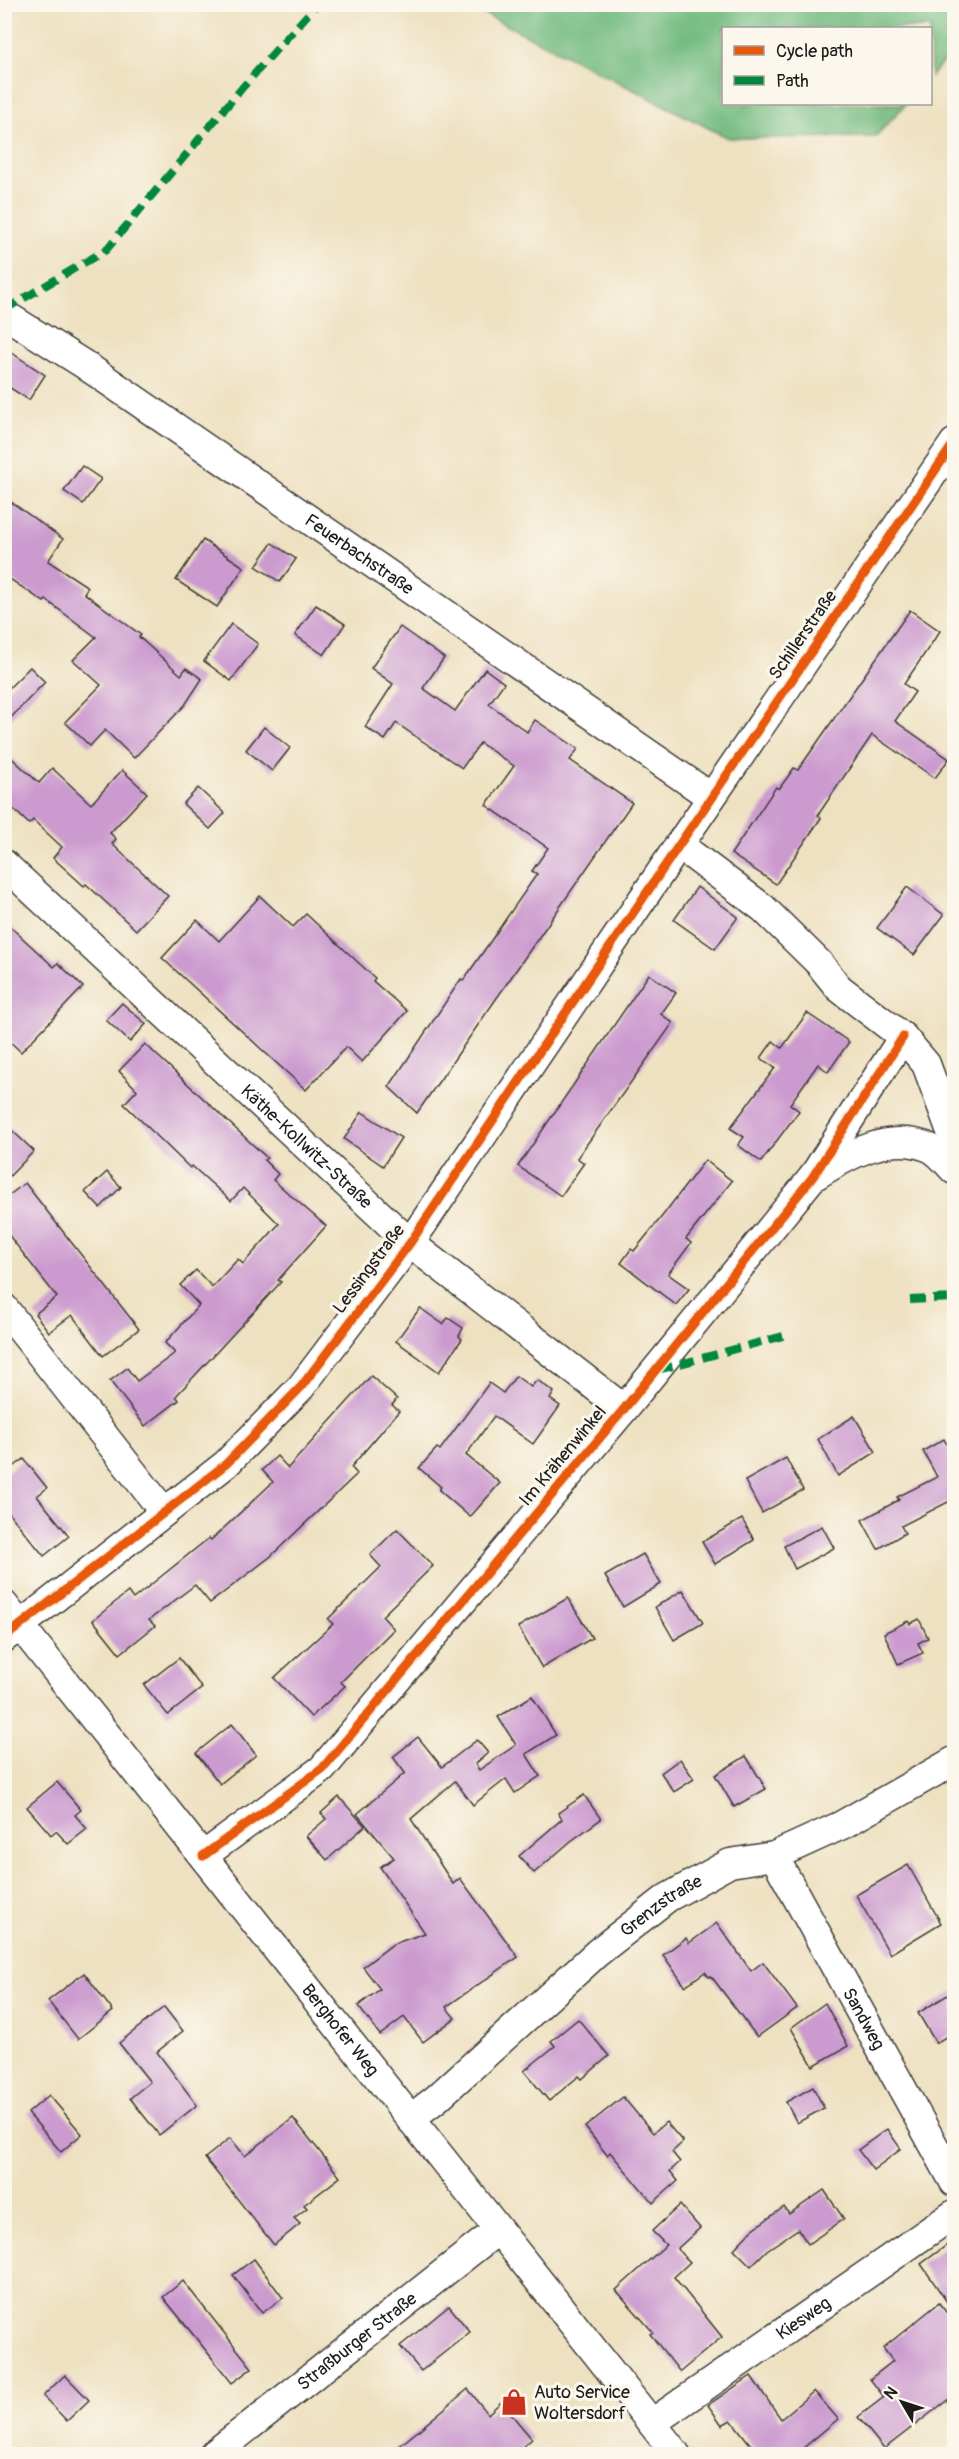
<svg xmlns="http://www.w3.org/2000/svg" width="959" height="2459" font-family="Pangolin,sans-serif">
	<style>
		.forest { fill: #74bc82; stroke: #486c4f; stroke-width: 1.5 }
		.building { fill: #cb9acf }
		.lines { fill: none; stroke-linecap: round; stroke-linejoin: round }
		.street-casing { stroke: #3c3a35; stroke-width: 31 }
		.street { stroke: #fff; stroke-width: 28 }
		.quiet { stroke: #00873e; stroke-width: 8; stroke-dasharray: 15 8; stroke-linecap: butt }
		.cycleway-casing { stroke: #fbf7ec; stroke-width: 13 }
		.cycleway { stroke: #e8590c; stroke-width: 9 }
		.labels { text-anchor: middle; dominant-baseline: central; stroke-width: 6; stroke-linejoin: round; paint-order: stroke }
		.street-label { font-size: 18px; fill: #1c1c1c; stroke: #fbf7ec }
		.poi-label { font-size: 18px; fill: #1c1c1c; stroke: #fbf7ec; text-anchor: start }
	</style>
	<rect width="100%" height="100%" fill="#fbf7ec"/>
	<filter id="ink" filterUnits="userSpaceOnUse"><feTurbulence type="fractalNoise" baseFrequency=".0167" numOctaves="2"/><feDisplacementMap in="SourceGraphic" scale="12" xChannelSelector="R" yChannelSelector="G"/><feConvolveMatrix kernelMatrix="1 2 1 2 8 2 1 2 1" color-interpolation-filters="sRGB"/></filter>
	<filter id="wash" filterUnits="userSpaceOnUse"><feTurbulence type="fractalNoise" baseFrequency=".008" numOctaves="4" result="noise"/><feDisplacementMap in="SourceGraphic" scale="24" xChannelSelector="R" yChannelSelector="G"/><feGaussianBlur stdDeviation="1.35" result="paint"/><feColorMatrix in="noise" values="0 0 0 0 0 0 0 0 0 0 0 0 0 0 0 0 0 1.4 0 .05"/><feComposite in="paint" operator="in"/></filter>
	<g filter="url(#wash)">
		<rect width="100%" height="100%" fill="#eee1c1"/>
		<path class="forest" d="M467,5H954V49L931,76L930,28H724V104H906L875,137L728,138Z"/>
		<g id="blocks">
			<g class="building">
				<path d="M12,353L45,375L29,400L4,384V365Z"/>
				<path d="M82,466L101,479L83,504L64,491Z"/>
				<path d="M4,497L63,539L48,561L88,587L84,593L141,635L139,637L181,675L186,668L202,679L185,705L134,758L105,730L90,746L65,722L101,685L73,660L96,637L46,600L44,602L4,575Z"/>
				<path d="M203,540L244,567L217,607L176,580Z"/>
				<path d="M272,543L296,559L280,582L256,566Z"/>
				<path d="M316,605L345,624L324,655L295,635Z"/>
				<path d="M910,610L940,631L904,684L915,692L895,721L949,759L935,778L872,735L818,815L821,818L776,884L731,854L776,787L779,789L794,768L798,770Z"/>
				<path d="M231,624L258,644L231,681L204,661Z"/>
				<path d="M400,627L444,658L423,688L455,711L485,669L504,683L489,704L527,732L535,720L556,734L578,749L570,760L632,803L417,1113L389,1087L461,979L463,981L537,874L532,871L548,848L486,805L514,766L480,743L462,768L396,723L385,740L365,727L393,684L371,668Z"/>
				<path d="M30,667L45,682L4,725V693Z"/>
				<path d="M264,727L290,748L272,771L246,750Z"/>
				<path d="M4,751L39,783L52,768L91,804L122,770L147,793L110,833L116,839L112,844L168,896L136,930L86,884L84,886L53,858L62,847L33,820L29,824L4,800Z"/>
				<path d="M198,788L225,813L210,829L183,804Z"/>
				<path d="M697,887L738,917L715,949L674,920Z"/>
				<path d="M907,887L944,915L914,955L877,928Z"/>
				<path d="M260,896L293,927L306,914L375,978L373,981L407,1011L362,1062L346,1047L306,1090L162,958L197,920L219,941Z"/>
				<path d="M4,921L54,967L58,963L83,987L21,1052L4,1036Z"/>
				<path d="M649,974L676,993L661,1014L673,1023L577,1158L584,1163L561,1196L518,1166Z"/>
				<path d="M122,1003L146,1024L130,1042L106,1020Z"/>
				<path d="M807,1013L849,1042L828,1072L818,1064L790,1104L799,1111L761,1162L738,1145L744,1137L730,1128L775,1068L761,1058L773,1041L782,1048Z"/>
				<path d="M145,1044L267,1158L264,1160L278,1174L273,1180L326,1226L278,1280L281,1282L176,1396L179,1400L145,1426L110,1381L127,1368L137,1381L175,1353L165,1343L199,1305L180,1285L196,1270L212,1287L238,1259L243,1264L279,1224L243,1188L231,1201L192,1166L190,1168L124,1104L137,1090L119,1071Z"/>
				<path d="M362,1112L401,1138L383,1166L344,1139Z"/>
				<path d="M4,1123L34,1151L4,1182Z"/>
				<path d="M705,1160L732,1181L686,1239L691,1243L668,1274L689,1289L676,1305L621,1263L631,1249L634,1251L660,1219Z"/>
				<path d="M107,1172L121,1187L100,1208L85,1192Z"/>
				<path d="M25,1183L139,1329L103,1356L72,1315L49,1332L35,1314L57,1297L4,1229V1199Z"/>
				<path d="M420,1308L443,1324L448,1318L463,1328L459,1336L462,1339L439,1372L396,1341Z"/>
				<path d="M371,1376L397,1399L392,1405L399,1411L351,1467L357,1474L270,1557L210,1603L195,1585L149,1620L155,1626L120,1654L93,1620L128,1592L133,1599L209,1538L211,1540L273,1482L262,1470L277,1456L288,1468Z"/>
				<path d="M516,1376L531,1387L537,1380L554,1392L550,1399L560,1406L533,1444L494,1416L466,1455L500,1483L470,1517L439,1490L441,1487L419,1468L437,1448L440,1450L489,1383L503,1393Z"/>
				<path d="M854,1416L876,1452L838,1476L818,1439Z"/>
				<path d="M944,1439L954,1458V1510L950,1501L901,1526L905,1533L878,1549L862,1520L899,1500L897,1497L937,1477L923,1451Z"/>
				<path d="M786,1458L803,1490L762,1513L745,1481Z"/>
				<path d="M24,1459L47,1488L37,1496L69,1536L44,1556L4,1507V1474Z"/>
				<path d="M742,1519L754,1540L715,1564L702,1542Z"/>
				<path d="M822,1526L834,1548L795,1569L784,1546Z"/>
				<path d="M397,1529L433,1566L382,1616L394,1629L341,1682L345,1686L311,1717L274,1678L333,1624L328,1619L381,1567L370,1555Z"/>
				<path d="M643,1554L661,1584L623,1607L605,1576Z"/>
				<path d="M683,1590L703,1623L674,1640L655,1607Z"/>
				<path d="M568,1598L592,1638L542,1668L518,1627Z"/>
				<path d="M919,1619L928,1638L918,1643L923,1653L898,1664L884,1633L908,1621L910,1624Z"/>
				<path d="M179,1658L202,1688L168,1715L144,1685Z"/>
				<path d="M532,1696L556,1735L526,1754L540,1776L515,1793L506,1779L473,1805L455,1781L411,1819L453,1884L460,1878L518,1957L446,2007L455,2018L423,2042L404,2017L380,2035L358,2006L380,1989L363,1967L393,1944L425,1933L380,1867L394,1858L357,1814L405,1773L393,1757L418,1737L442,1767L477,1740L488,1753L475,1764L479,1770L516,1745L498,1717Z"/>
				<path d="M232,1724L256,1755L220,1784L196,1753Z"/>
				<path d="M746,1756L766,1789L734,1807L715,1775Z"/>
				<path d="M680,1759L694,1779L674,1792L661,1773Z"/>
				<path d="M57,1782L81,1810L75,1815L87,1829L68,1844L56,1831L51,1835L27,1807Z"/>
				<path d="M584,1795L601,1819L571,1841L534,1873L519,1856L562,1819L558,1813Z"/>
				<path d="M339,1797L365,1826L327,1860L306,1836L326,1819L321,1813Z"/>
				<path d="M908,1865L941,1923L890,1954L856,1895Z"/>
				<path d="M717,1923L751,1971L763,1962L797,2008L757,2037L711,1976L709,1977L705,1972L685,1986L663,1955L686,1938L689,1943Z"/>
				<path d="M84,1973L113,2011L78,2039L48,2001Z"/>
				<path d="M954,1991V2032L936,2043L918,2013Z"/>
				<path d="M825,2003L848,2046L813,2066L791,2028Z"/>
				<path d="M164,2007L183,2031L157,2052L197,2105L159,2135L130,2098L150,2082L119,2043Z"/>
				<path d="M578,2019L609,2056L582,2079L579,2076L549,2101L524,2071L555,2046L551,2041Z"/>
				<path d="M813,2087L824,2108L797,2123L786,2102Z"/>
				<path d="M49,2095L82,2134L61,2152L28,2113Z"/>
				<path d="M623,2097L653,2133L666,2122L683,2142L672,2152L680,2162L670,2171L678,2181L653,2203L610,2152L607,2155L585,2127Z"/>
				<path d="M293,2118L340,2177L304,2205L307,2208L294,2218L300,2224L274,2245L205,2158L230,2138L245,2156Z"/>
				<path d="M887,2129L901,2149L873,2170L858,2150Z"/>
				<path d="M824,2190L844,2219L808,2244L798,2229L767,2250L751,2266L734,2249L752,2230L784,2207L789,2214Z"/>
				<path d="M680,2205L700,2228L677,2249L690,2262L674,2277L722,2337L680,2372L650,2334L653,2332L616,2290L666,2245L652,2231Z"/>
				<path d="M954,2240V2312L921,2264Z"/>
				<path d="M254,2259L283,2298L262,2313L233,2275Z"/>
				<path d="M183,2281L252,2368L232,2383L163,2297Z"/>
				<path d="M939,2303L954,2322V2395L884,2449L858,2417L884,2397L870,2379L893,2361L883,2348Z"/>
				<path d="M449,2306L470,2332L421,2371L400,2346Z"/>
				<path d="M65,2375L89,2400L67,2421L43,2396Z"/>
				<path d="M751,2376L781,2419L814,2391L838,2419L796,2454H758L731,2420L722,2425L708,2405Z"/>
				<path d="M468,2389L488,2414L501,2402L532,2439L514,2454H390Z"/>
			</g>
		</g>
	</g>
	<g filter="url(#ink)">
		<use href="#blocks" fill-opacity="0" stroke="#3c3a35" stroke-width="1.5"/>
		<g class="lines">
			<defs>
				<g id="street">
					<path id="s1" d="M4,314L85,365L711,797"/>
					<path d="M679,845L763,908L818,962L839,988L903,1037L926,1064L954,1140"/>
					<path id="s2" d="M4,864L410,1243L624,1409"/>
					<path d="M815,1176C848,1155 891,1130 930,1148C939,1152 947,1163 954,1170"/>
					<path d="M4,1308L164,1512"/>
					<path id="s3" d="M4,1605L676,2454"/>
					<path d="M4,1638L226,1464L301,1387L410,1243L679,845L954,443"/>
					<path d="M203,1856L322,1769L624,1409L812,1178L903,1037"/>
					<path id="s4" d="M774,1856L954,2182"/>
					<path id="s5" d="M410,2119L436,2099L597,1953L667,1898L730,1863L774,1856L842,1825L954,1761"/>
					<path id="s6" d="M652,2423L954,2214"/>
					<path id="s7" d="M214,2454L498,2230"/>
				</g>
			</defs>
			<use href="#street" class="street-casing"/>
			<use href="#street" class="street"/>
			<g class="quiet">
				<path d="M4,310L106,250L242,88L317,4"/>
				<path d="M910,1300L954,1298"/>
				<path d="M658,1370L783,1336"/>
			</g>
			<defs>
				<g id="cycleway">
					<path d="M4,1638L226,1464L301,1387L410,1243L679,845L954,443"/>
					<path d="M203,1856L322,1769L624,1409L812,1178L903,1037"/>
				</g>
			</defs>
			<use href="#cycleway" class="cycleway-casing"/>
			<use href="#cycleway" class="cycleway"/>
		</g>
	</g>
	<defs>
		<symbol id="shop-bare" viewBox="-9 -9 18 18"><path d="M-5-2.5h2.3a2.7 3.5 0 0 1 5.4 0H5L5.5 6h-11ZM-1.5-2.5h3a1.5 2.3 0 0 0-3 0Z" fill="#c8321e" stroke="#fbf7ec" stroke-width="2.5" paint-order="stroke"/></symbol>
	</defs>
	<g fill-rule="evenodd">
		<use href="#shop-bare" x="495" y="2383" width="38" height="38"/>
	</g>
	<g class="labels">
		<g class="street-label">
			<text stroke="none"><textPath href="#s1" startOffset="429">Feuerbachstraße</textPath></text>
			<text transform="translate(803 635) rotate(-55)">Schillerstraße</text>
			<text stroke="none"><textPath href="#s2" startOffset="414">Käthe-Kollwitz-Straße</textPath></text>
			<text transform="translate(369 1269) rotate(-53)">Lessingstraße</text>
			<text transform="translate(563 1456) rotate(-50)">Im Krähenwinkel</text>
			<text stroke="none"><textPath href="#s5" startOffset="330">Grenzstraße</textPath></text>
			<text stroke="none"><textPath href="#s4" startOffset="186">Sandweg</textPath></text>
			<text stroke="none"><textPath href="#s3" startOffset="542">Berghofer Weg</textPath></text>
			<text stroke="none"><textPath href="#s6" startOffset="184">Kiesweg</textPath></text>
			<text stroke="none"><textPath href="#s7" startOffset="182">Straßburger Straße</textPath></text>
		</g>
		<g class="poi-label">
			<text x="534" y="2392">Auto Service<tspan x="534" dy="21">Woltersdorf</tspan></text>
		</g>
	</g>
	<rect width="959" height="2459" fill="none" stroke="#fbf7ec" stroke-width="24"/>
	<rect x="722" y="27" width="210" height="78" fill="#fbf7ec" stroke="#a29f99" stroke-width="1.5"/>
	<rect x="734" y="46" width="30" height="9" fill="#e8590c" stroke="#a29f99" stroke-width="1.5"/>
	<text x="776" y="57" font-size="18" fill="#1c1c1c">Cycle path</text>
	<rect x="734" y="76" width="30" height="9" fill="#00873e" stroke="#a29f99" stroke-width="1.5"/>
	<text x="776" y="87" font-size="18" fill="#1c1c1c">Path</text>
	<g transform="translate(902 2402) rotate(309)" stroke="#fbf7ec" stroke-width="4.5" paint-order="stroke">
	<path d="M0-4.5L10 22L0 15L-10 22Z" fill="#1c1c1c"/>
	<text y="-9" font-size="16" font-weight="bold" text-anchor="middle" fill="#1c1c1c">N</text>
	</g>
</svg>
